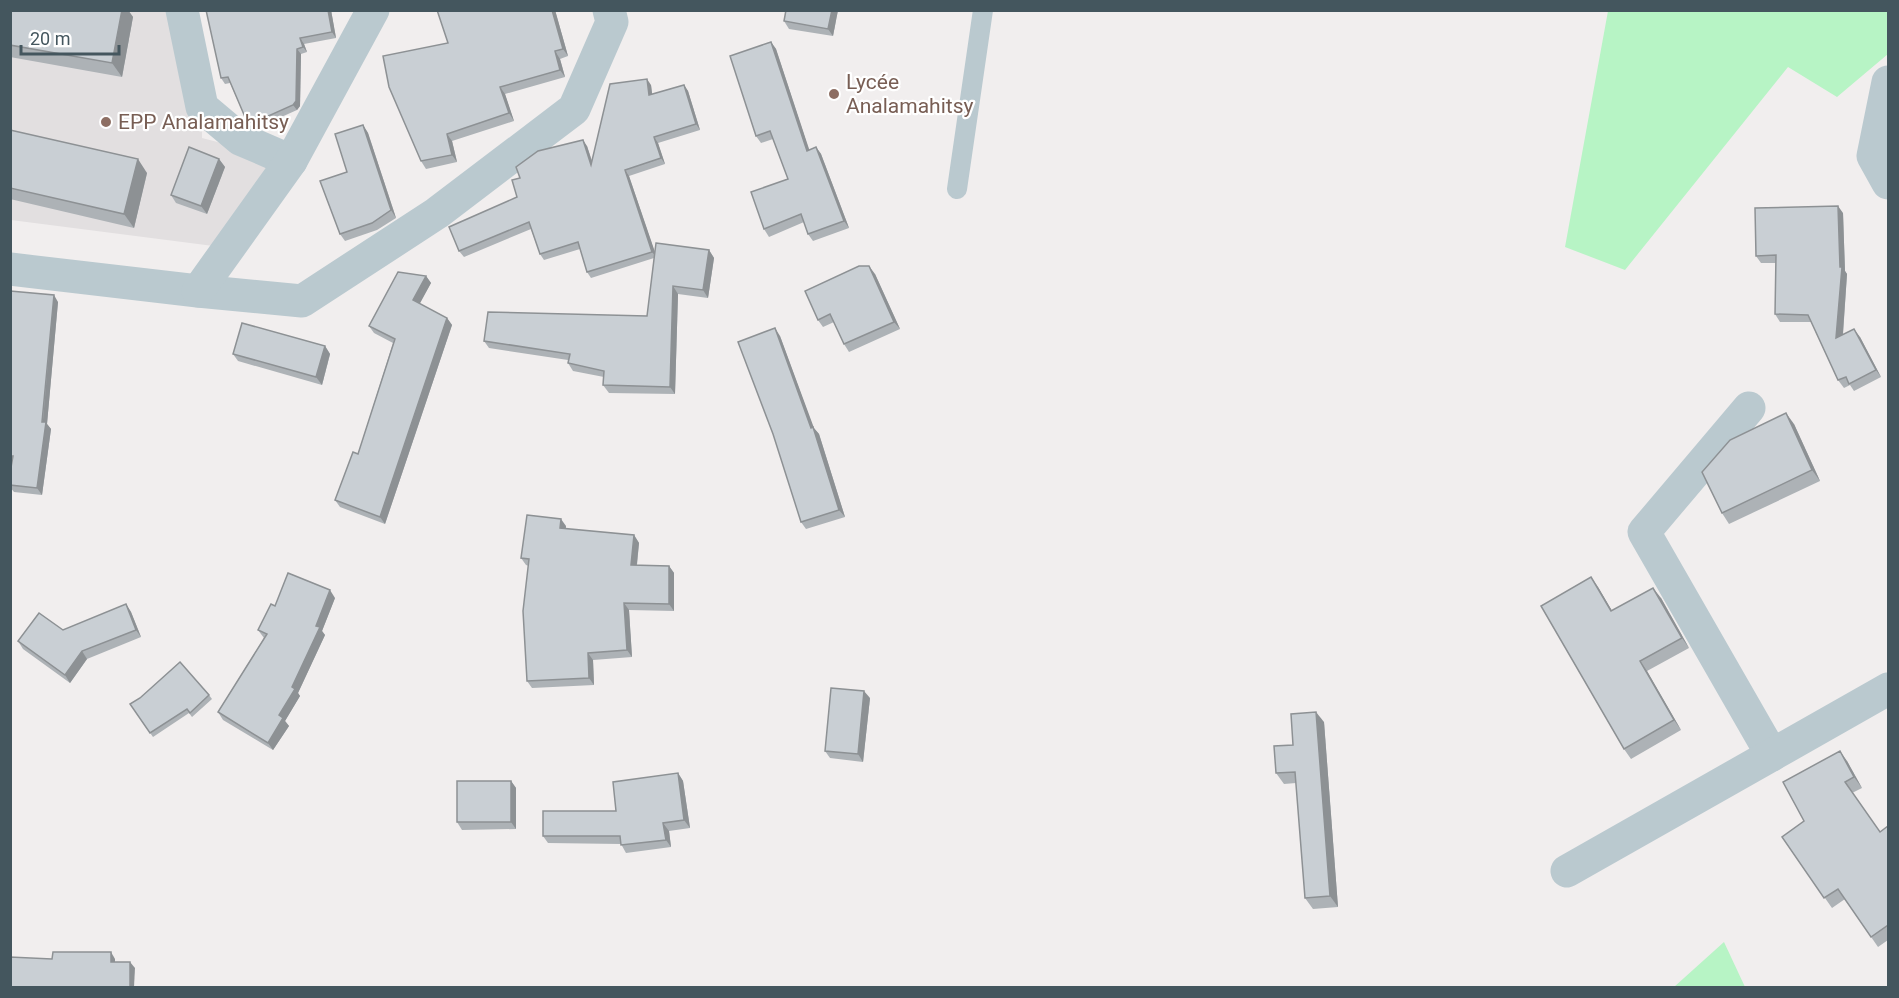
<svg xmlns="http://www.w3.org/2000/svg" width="1899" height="998" font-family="Roboto,sans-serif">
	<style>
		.education { fill: #e2dfe0 }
		.green { fill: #b7f4c5 }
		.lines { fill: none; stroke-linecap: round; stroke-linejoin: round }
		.lane { stroke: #bac9cf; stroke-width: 20 }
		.street { stroke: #bac9cf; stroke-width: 33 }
		.wall { fill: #adb2b6 }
		.shaded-wall { fill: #8d9194 }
		.building { fill: #c9cfd4; stroke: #8d9194; stroke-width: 1.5 }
		.education-dot { fill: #8d6e63; stroke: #fff; stroke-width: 2 }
		.labels { text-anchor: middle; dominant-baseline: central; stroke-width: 4.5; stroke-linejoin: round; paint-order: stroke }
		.education-label { font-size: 21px; fill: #785e54; stroke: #fff; text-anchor: start }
	</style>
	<rect width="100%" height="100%" fill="#f1eeee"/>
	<path class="education" d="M11,11H181L202,107V138L291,161L229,248L11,220Z"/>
	<g class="green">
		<path d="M1608,11H1888V54L1837,97L1788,67L1625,270L1565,247Z"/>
		<path d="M1724,942L1745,987H1674Z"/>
	</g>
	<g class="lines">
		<path class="lane" d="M957,189L983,10"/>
		<g class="street">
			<path d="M182,10L202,107L240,139L291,161"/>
			<path d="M1888,82L1873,156L1888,183"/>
			<path d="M10,269L198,291L302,301L437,213L574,109L612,22L609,10"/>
			<path d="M198,291L291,161L373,10"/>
			<path d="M1749,408L1644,532L1772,755"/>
			<path d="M1567,871L1888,689"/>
		</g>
	</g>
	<g class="wall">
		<path d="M10,10H128L133,17L122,77L10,57Z"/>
		<path d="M331,10L336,38L304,44L307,52L301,54L300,106L297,110L259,127L249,122L245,117L230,83L225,84L221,78Z"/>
		<path d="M437,10H555L568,56L560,59L565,77L505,94L514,121L452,141L457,162L426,169L421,161L448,43Z"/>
		<path d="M786,10H838L833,36L789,29L784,21Z"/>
		<path d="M771,42L776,49L809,150L816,147L821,154L849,228L813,241L808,234L804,222L769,237L764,229L788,179L773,139L761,143L756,136Z"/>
		<path d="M651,85L652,94L684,85L688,91L700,130L658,143L665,164L629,176L655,253L709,250L714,258L708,298L678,294L675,394L609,393L603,385L604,377L573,371L568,363V360L489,348L484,341L647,316L654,258L591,278L587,272L580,249L544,260L540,254L531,229L464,257L459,251L517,197L587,146L592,161Z"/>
		<path d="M363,125L368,133L396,218L377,230L345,241L340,234L347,172Z"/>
		<path d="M10,130L147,173L134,228L10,199Z"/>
		<path d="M219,159L225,167L207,214L176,203L171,195Z"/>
		<path d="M1843,213L1845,271L1847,274L1843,335L1860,337L1881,377L1854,391L1850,385L1844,388L1838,380L1811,322H1780L1775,314L1776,263H1761L1756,256Z"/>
		<path d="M875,274L900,329L849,352L844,344L834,322L823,327L818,320Z"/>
		<path d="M426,276L431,283L419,304L447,318L452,325L385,524L340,507L335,500L358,454L393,343L374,333L369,326Z"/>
		<path d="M10,291L58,302L47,424L51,429L42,495L14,492L10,487V473L12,463H10Z"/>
		<path d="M780,336L813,427L819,434L845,517L806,529L801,522Z"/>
		<path d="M325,346L330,354L322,385L238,361L233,354Z"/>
		<path d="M1794,424L1820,481L1729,524L1722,513Z"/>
		<path d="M566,526V529L634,535L639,543L637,565L669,566L674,573V611L629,610L632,657L593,660L594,685L532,688L527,681L529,566L526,565L521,558Z"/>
		<path d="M1598,587L1612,611L1661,598L1689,648L1647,671L1681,730L1631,759L1624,749Z"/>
		<path d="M335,598L322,631L325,635L298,693L300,696L285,721L289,726L273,750L223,720L218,712L264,638L258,630L275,606Z"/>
		<path d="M126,604L131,612L141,637L87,659L70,683L23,649L18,641L63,630Z"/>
		<path d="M209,695L212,699L192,717L189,713L153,737L130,704Z"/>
		<path d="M870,698L863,762L830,758L825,751Z"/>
		<path d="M1324,722L1338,907L1313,909L1305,898L1296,783L1284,784L1276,773L1293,745Z"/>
		<path d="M1847,761L1862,788L1852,793L1880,832L1888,826V940L1878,947L1845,899L1832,908L1782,837L1804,821Z"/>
		<path d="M678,773L683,781L690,828L669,831L671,847L626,853L621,844L548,843L543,836L616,811Z"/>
		<path d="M511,781L516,788V829L462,830L457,822Z"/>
	</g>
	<g class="shaded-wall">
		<path d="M122,10H128L133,17L122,77L112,63Z"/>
		<path d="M328,10H331L336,38L332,32Z"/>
		<path d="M552,10H555L568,56L563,49Z"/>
		<path d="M832,10H838L833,36L828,29Z"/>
		<path d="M300,38L304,44L307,52L303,47Z"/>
		<path d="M771,42L776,49L812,158L807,151Z"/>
		<path d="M297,49L301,54L300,106L297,110L293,105Z"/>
		<path d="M555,51L560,59L565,77L560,70Z"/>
		<path d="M647,79L651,85L653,101L649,95Z"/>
		<path d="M684,85L688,91L700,130L696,124Z"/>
		<path d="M500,87L505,94L514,121L509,113Z"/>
		<path d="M363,125L368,133L396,218L391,210Z"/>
		<path d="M447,134L452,141L457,162L452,155Z"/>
		<path d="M654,137L658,143L665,164L661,158Z"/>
		<path d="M583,140L587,146L595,171L591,165Z"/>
		<path d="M816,147L821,154L849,228L844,221Z"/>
		<path d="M138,159L147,173L134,228L124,214Z"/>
		<path d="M219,159L225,167L207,214L201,206Z"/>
		<path d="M625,170L629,176L657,258L652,252Z"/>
		<path d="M1838,206L1843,213L1845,271L1847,274L1842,346L1836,338L1840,267Z"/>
		<path d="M709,250L714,258L708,298L703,290Z"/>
		<path d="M869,266L875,274L900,329L894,322Z"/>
		<path d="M426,276L431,283L418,307L413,300Z"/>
		<path d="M673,286L678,294L675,394L670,387Z"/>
		<path d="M54,295L58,302L47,424L51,429L42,495L37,488Z"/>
		<path d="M447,318L452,325L385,524L380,517Z"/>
		<path d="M775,328L780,336L814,428L813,427L819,434L845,517L839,510L811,428Z"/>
		<path d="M1854,329L1860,337L1881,377L1876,370Z"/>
		<path d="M325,346L330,354L322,385L316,377Z"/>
		<path d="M1786,413L1794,424L1820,481L1812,470Z"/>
		<path d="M561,519L566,526L565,535L560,528Z"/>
		<path d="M634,535L639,543L636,572L631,565Z"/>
		<path d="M669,566L674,573V611L669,604Z"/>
		<path d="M1591,577L1598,587L1618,621L1611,611Z"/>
		<path d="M1653,588L1661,598L1689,648L1682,638Z"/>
		<path d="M330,590L335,598L322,631L325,635L298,693L300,696L285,721L289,726L273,750L268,743L279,715L292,687Z"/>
		<path d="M624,603L629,610L632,657L627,650Z"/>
		<path d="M126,604L131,612L141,637L136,630Z"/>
		<path d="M82,651L87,659L70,683L65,675Z"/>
		<path d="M588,653L593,660L594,685L589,678Z"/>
		<path d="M1640,661L1647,671L1681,730L1674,720Z"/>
		<path d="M864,691L870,698L863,762L858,754Z"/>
		<path d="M1316,712L1324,722L1338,907L1330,896Z"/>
		<path d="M1840,751L1847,761L1862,788L1854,777Z"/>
		<path d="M678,773L683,781L690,828L684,820Z"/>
		<path d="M511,781L516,788V829L511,822Z"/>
		<path d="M663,823L669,831L671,847L666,840Z"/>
		<path d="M111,952L115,959V968L111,962Z"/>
		<path d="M130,962L135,968L134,987H130Z"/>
	</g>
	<g class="building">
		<path d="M10,10H122L112,63L10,45Z"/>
		<path d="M206,10H328L332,32L300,38L303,47L297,49L296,101L293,105L255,122L245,117L228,77L221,78Z"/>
		<path d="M437,10H552L563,49L555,51L560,70L500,87L509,113L447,134L452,155L421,161L389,87L383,56L448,43Z"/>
		<path d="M786,10H832L828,29L784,21Z"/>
		<path d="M771,42L807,151L816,147L844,221L808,234L801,214L764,229L751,192L788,179L770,131L756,136L730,56Z"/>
		<path d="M647,79L649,95L684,85L696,124L654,137L661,158L625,170L652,252L587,272L578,242L540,254L529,222L459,251L449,227L517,197L512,180L520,178L516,167L538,151L583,140L591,165L610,84Z"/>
		<path d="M363,125L391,210L372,223L340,234L320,181L347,172L335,134Z"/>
		<path d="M10,130L138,159L124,214L10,188Z"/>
		<path d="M189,147L219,159L201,206L171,195Z"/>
		<path d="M1838,206L1840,267H1842L1836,338L1854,329L1876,370L1849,384L1846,377L1838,380L1808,315L1775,314L1776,255L1756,256L1755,208Z"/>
		<path d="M656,243L709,250L703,290L673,286L670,387L603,385L604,371L568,363L570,354L484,341L488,312L647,316Z"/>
		<path d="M859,266H869L894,322L844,344L830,314L818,320L805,291Z"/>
		<path d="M398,272L426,276L413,300L447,318L380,517L335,500L353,452L358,454L395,339L369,326Z"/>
		<path d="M10,291L54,295L42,422H46L37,488L10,485V473L13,456H10Z"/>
		<path d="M242,323L325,346L316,377L233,354Z"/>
		<path d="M775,328L811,428L813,427L839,510L801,522L773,434L738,342Z"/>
		<path d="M1786,413L1812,470L1722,513L1702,472L1730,440Z"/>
		<path d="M527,515L561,519L560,528L634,535L631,565L669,566V604L624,603L627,650L588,653L589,678L527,681L523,611L529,559L521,558Z"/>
		<path d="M288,573L330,590L316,626L320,627L292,687L295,689L279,715L283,718L268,743L218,712L267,634L258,630L271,604L275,606Z"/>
		<path d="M1591,577L1611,611L1653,588L1682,638L1640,661L1674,720L1624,749L1541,606Z"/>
		<path d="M126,604L136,630L82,651L65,675L18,641L39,613L63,630Z"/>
		<path d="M180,662L209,695L190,713L187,709L150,733L130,704L140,698Z"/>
		<path d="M831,688L864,691L858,754L825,751Z"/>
		<path d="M1316,712L1330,896L1305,898L1295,772L1276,773L1274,746L1293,745L1291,714Z"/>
		<path d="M1840,751L1854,777L1845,782L1880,832L1888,826V925L1871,937L1838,889L1824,898L1782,837L1804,821L1783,782Z"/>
		<path d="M678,773L684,820L663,823L666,840L621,845L620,836H543V811H616L613,782Z"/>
		<rect x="457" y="781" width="54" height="41"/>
		<path d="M53,952H111V962H130V987H10V957L52,959Z"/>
	</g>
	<g class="education-dot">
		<circle cx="834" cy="94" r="6"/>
		<circle cx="106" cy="122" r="6"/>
	</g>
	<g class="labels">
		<g class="education-label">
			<text x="846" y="82">Lycée<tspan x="846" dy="24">Analamahitsy</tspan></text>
			<text x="118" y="122">EPP Analamahitsy</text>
		</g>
	</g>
	<rect width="1899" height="998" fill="none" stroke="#44565e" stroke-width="24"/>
	<path d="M21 45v9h98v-9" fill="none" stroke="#44565e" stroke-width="3"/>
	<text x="30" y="45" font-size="18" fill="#44565e" stroke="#ffffff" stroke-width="4.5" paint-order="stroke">20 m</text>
</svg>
